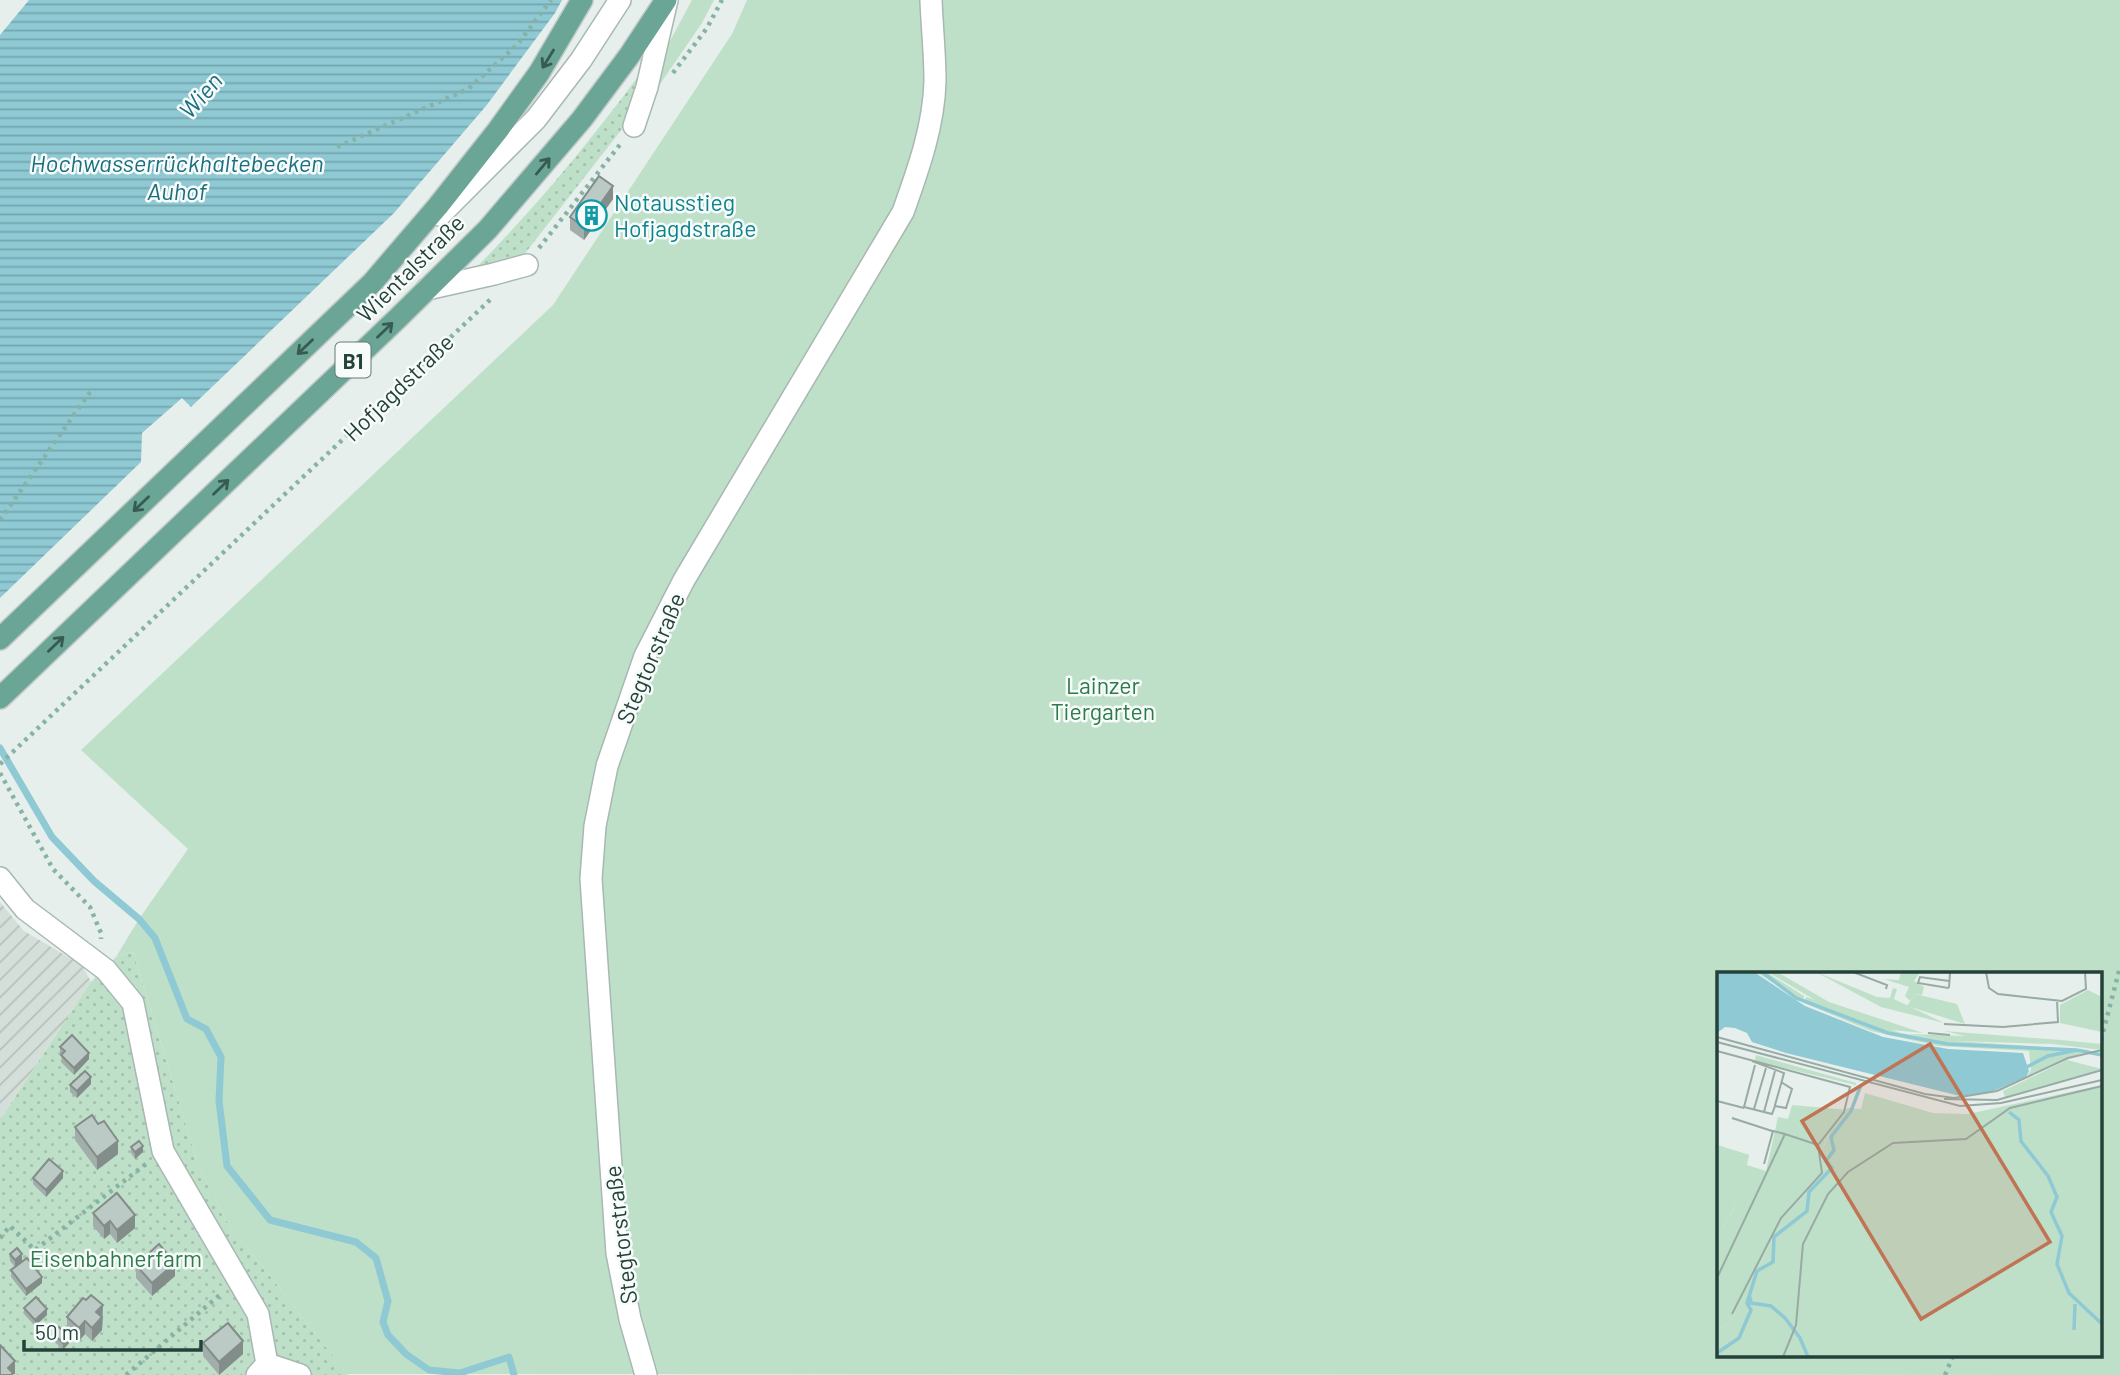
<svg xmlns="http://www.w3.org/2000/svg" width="2120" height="1375" font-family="Barlow,sans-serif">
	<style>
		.industrial { fill: url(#industrial-furrows) }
		.grass { fill: url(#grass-dots) }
		.park { fill: #bfe0c8; fill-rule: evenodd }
		.water { fill: url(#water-rules) }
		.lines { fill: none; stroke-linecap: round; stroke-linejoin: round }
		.stream { stroke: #8ec9d4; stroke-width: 7 }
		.minor-casing { stroke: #a8b8b2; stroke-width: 24 }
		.major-casing { stroke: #c2cac8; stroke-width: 24 }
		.path { stroke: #86b3a5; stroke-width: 4.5; stroke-dasharray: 3.5 5; stroke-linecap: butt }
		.minor { stroke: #fff; stroke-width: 21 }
		.major { stroke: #6aa596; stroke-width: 21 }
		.wall { fill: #a1aea9 }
		.shaded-wall { fill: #838d89 }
		.building { fill: #bbcac4; stroke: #838d89; stroke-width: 2 }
		.oneway { stroke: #365b51 }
		.labels { text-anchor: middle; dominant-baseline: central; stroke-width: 5; stroke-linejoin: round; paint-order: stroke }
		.shield { fill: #f7fbf9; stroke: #637a73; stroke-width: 2 }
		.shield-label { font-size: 21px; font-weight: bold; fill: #24423a }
		.culture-label { font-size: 23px; fill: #0d838f; stroke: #f7fbf9; text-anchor: start }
		.street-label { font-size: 23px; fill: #24423a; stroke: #f7fbf9 }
		.park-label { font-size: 23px; fill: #2d7a4b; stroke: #f7fbf9 }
		.water-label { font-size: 24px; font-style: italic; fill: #1c6f80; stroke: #f7fbf9 }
		.inset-river { fill: none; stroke: #8ec9d4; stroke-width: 3.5 }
		.inset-road { fill: none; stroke: #98aaa4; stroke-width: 2 }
		.view { fill: #c07456; fill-opacity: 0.15; stroke: #c07456; stroke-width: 3.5 }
		.inset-edge { fill: none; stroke: #24423a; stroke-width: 3.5 }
	</style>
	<defs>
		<pattern id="industrial-furrows" width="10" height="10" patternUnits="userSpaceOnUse" patternTransform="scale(1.75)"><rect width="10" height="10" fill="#d4dfda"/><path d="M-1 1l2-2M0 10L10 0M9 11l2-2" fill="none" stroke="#b6c1bc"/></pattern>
		<pattern id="grass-dots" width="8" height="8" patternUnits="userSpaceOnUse" patternTransform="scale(1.75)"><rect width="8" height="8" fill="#bfe0c8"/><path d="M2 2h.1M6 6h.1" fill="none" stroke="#a4c1ad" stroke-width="1.8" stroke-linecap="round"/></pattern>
		<pattern id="water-rules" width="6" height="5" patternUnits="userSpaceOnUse" patternTransform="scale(1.75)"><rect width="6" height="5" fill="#8ec9d4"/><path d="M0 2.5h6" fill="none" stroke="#74a5ad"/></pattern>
	</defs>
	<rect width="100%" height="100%" fill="#e6efeb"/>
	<path class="industrial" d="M0,902L24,931L82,965L91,982L0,1120Z"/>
	<g class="grass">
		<path d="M648,61L629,120L523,256L473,271C517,226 558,180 597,130C615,107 633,85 648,61Z"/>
		<path d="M133,952L199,1167L226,1220L348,1375H0V1120L91,982L116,957Z"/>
	</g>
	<g class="park">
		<path d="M692,0H714L702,23L647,103L669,43Z"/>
		<path d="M747,0H2120V1375L347,1374L226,1220L206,1181L199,1167L133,952L116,957L139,919L188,849L81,750L553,305L732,34ZM1719,974H2101V1356H1719Z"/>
	</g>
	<path class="water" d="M29,0H562L555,13L486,106L394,213L191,407L182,398L142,433L141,462L0,598V35Z"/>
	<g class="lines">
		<path class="stream" d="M0,748L52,837L94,881L139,919L155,938L187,1019L206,1029L221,1057L219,1101L227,1166L270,1220L356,1242L376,1258L388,1301L383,1322L388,1335L406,1354L429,1370L460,1373L509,1357L514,1375"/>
		<defs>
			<g id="minor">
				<path d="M634,126L647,87L667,0"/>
				<path d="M440,215L536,119L581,60L620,0"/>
				<path d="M427,289L494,274L527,265"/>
				<path d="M0,878L25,909L106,970L133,1003L163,1151L258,1314L267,1364L257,1375"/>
				<path d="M267,1364L300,1375"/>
				<path d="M646,1375L630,1319L617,1253L591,879L595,826L607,766L645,656L684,580L903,212C918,170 934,126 935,81C935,54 932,27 931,0"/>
			</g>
			<g id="major">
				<path d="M0,639L372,283L438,206L498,130L539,73L582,0"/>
				<path d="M0,698L398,318L488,229L582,119L629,56L666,0"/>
			</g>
		</defs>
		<use href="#minor" class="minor-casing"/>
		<use href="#major" class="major-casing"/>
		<g class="path">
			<path d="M673,73L707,28L722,0"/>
			<path d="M337,147L468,89L517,45L551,0"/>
			<path d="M539,248L622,142"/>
			<path d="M0,520L90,392"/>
			<path d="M0,764L492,298"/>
			<path d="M0,773L53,869L90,907L101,933V939"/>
			<path d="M2101,1040L2120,967"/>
			<path d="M0,1238L10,1226L35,1250L146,1164"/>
			<path d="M126,1375L221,1294"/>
			<path d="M1945,1375L1953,1356"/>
		</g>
		<use href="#minor" class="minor"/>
		<use href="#major" class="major"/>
	</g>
	<g class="wall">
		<path d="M613,199L584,240L570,230V217Z"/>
		<path d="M60,1047L89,1059L74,1075L61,1062L62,1055L60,1053Z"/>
		<path d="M91,1084L77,1098L70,1092V1085Z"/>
		<path d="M75,1127L118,1154L97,1170L75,1140Z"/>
		<path d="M131,1147L143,1152L135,1159L131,1153Z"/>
		<path d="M33,1178H63L46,1197L33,1184Z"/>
		<path d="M93,1213L135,1228L117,1243L110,1234L104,1239L93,1226Z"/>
		<path d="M10,1254L22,1261L15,1267L10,1261Z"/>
		<path d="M136,1265L175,1276L152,1296L136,1278Z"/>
		<path d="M11,1270L42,1283L26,1296L11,1277Z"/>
		<path d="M24,1308L47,1315L35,1326L24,1314Z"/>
		<path d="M67,1317L103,1318L102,1330L92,1341L85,1334L79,1341L67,1330Z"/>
		<path d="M53,1333L69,1343L63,1350L53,1340Z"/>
		<path d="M203,1343L243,1354L219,1375L203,1356Z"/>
	</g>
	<g class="shaded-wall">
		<path d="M613,186V199L584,240V227Z"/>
		<path d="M89,1053V1059L74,1075V1068Z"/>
		<path d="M91,1077V1084L77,1098V1091Z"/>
		<path d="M118,1141V1154L97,1170V1157Z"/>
		<path d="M143,1146V1152L135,1159V1152Z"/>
		<path d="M63,1171V1178L46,1197V1190Z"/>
		<path d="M135,1215V1228L117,1243V1230Z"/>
		<path d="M110,1221V1234L104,1239V1226Z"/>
		<path d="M22,1254V1261L15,1267V1260Z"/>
		<path d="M175,1263V1276L152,1296V1283Z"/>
		<path d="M42,1277V1283L26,1296V1289Z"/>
		<path d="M103,1305L102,1330L92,1341V1328L96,1312Z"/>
		<path d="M47,1309V1315L35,1326V1320Z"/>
		<path d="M85,1321V1334L79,1341V1328Z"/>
		<path d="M69,1337V1343L63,1350V1343Z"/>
		<path d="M243,1341V1354L219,1375V1362Z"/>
		<path d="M15,1361V1374L8,1375V1368Z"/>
	</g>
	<g class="building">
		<path d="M599,176L613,186L584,227L570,217Z"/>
		<path d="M72,1035L89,1053L74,1068L61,1055L65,1051L60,1047Z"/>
		<path d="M85,1071L91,1077L77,1091L70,1085Z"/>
		<path d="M92,1115L98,1124L104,1121L118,1141L97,1157L75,1127Z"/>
		<path d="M139,1141L143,1146L135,1152L131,1147Z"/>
		<path d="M49,1159L63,1171L46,1190L33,1178Z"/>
		<path d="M117,1193L135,1215L117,1230L110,1221L104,1226L93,1213Z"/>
		<path d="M159,1244L175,1263L152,1283L136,1265Z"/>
		<path d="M17,1248L22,1254L15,1260L10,1254Z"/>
		<path d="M27,1258L42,1277L26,1289L11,1270Z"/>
		<path d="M91,1295L103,1305L96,1312L102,1317L92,1328L85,1321L79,1328L67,1317L83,1298L86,1300Z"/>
		<path d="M36,1297L47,1309L35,1320L24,1308Z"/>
		<path d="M228,1323L243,1341L219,1362L203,1343Z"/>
		<path d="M59,1327L69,1337L63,1343L53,1333Z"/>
		<path d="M0,1345L15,1361L8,1368L13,1373L11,1375H0Z"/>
	</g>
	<defs><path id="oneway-shaft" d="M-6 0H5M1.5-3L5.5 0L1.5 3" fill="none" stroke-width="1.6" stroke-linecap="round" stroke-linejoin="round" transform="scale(1.75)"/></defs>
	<g class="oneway">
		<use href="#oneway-shaft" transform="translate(548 59) rotate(122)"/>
		<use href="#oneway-shaft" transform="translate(543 166) rotate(-50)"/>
		<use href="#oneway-shaft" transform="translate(385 330) rotate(-44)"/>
		<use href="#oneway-shaft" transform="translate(305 347) rotate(136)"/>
		<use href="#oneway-shaft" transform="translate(221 487) rotate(-44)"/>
		<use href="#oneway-shaft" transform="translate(141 504) rotate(136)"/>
		<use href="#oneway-shaft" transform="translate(56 644) rotate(-44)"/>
	</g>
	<defs>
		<symbol id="building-ring" viewBox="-11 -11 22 22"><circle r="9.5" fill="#f7fbf9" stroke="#0f9aa8" stroke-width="1.5"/><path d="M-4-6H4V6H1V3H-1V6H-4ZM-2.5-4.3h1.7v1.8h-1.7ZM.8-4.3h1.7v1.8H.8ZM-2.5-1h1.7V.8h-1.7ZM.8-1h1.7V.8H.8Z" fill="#0f9aa8"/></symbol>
	</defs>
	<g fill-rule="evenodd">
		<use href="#building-ring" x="574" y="198" width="35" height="35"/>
	</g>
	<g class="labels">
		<rect class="shield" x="335.5" y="342.5" width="35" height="35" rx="5"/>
		<g class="shield-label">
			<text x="353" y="360">B1</text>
		</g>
		<g class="culture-label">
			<text x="614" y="202">Notausstieg<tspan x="614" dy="26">Hofjagdstraße</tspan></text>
		</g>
		<g class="street-label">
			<text transform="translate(410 268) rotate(-45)">Wientalstraße</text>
			<text transform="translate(398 387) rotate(-44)">Hofjagdstraße</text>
			<text transform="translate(650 658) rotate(-67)">Stegtorstraße</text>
			<text transform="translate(620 1235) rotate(-97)">Stegtorstraße</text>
		</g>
		<g class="park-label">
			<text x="1103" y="685">Lainzer<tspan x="1103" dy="26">Tiergarten</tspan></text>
			<text x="116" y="1258">Eisenbahnerfarm</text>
		</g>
		<g class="water-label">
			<text transform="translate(200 95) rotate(-49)">Wien</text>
			<text x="177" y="162">Hochwasserrückhaltebecken<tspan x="177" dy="28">Auhof</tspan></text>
		</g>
	</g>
	<g transform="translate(1717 972)">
		<rect width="385" height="385" fill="#e6efeb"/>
		<path d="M51,0H60L112,30L206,61L175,58L184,61L233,69L192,62L248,64L227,59L344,68L385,72V78L327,71L332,72L239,69L372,78L310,104L314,98L312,79L221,74L154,59L87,31L89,25L98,28ZM198,22L240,32L248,52L190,34ZM39,83L139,111V113L38,89ZM75,133L132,138L112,161L104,181L105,205L64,247L45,289L33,304L14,350L0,357V267L20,230L0,173L32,183L30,193L49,199L61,145L71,147Z" fill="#bfe0c8"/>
		<path d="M39,0H49L87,24L86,30ZM99,0L160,25L173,26L176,16L180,17L177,27L227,51L164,35ZM184,0H203L197,9L207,15L205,23L198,22L193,29L188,24L192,15L167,7L182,8ZM350,88L385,97L288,125L286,119Z" fill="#bfe0c8"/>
		<path d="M371,18L385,25V60L343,51V33ZM385,113V385H0V357L14,350L33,304L45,289L64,247L105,205L104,181L114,157L130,136L144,137L148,121L216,141L251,142ZM0,173L32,183L20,230L0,267Z" fill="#bfe0c8"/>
		<path d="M0,0H37L88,34L166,65L231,77L306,81L312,99L309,105L274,120L243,124L69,81L35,70L30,61L18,56L8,55L0,61Z" fill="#8ec9d4"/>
		<path class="inset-river" d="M45,0L79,26L171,61L231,72L360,78M308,96L331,84L360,78L385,83M292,140L302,148L304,169L331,204L340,225L334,240L345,264L340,292L352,321L385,352M33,325L34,331L54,334L68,346L83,366L91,385M357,358L358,332M0,381L22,366L34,338L30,331L40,299L56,290L57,265L90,239L92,220L115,196L109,189L117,178L114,165L134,139L144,113"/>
		<path class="inset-road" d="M136,0L170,13L169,17M227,0H267M269,0L272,16L281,22L345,29L369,17L368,0M232,9L203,5L201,11L231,16L232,15L233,1M227,52L286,55L341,50L340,28M211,61L233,63M0,65L208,122L237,126L280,119L351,86L385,78M0,70L243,134L284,131L385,108M0,79L133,115L127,140L101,173L68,162L0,306M35,89L67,101L64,112L58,133V134L69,136L75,117L64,110M38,93L27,135L55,142L58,134M227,127L280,128L385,98M0,129L27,136M37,137L49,96M47,140L58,99M15,146L55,159M47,192L56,159L68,162M15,342L64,246L105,201L101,173M66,385L79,353L86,272L111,222L131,200L176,171L249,167L293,136L385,114"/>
		<path class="view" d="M213,72L333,270L204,347L85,149Z"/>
		<rect width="385" height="385" class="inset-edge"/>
	</g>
	<path d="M24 1340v10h177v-10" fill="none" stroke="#24423a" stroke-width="3.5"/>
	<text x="35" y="1340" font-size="21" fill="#24423a" stroke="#f7fbf9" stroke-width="5" paint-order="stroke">50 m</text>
</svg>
